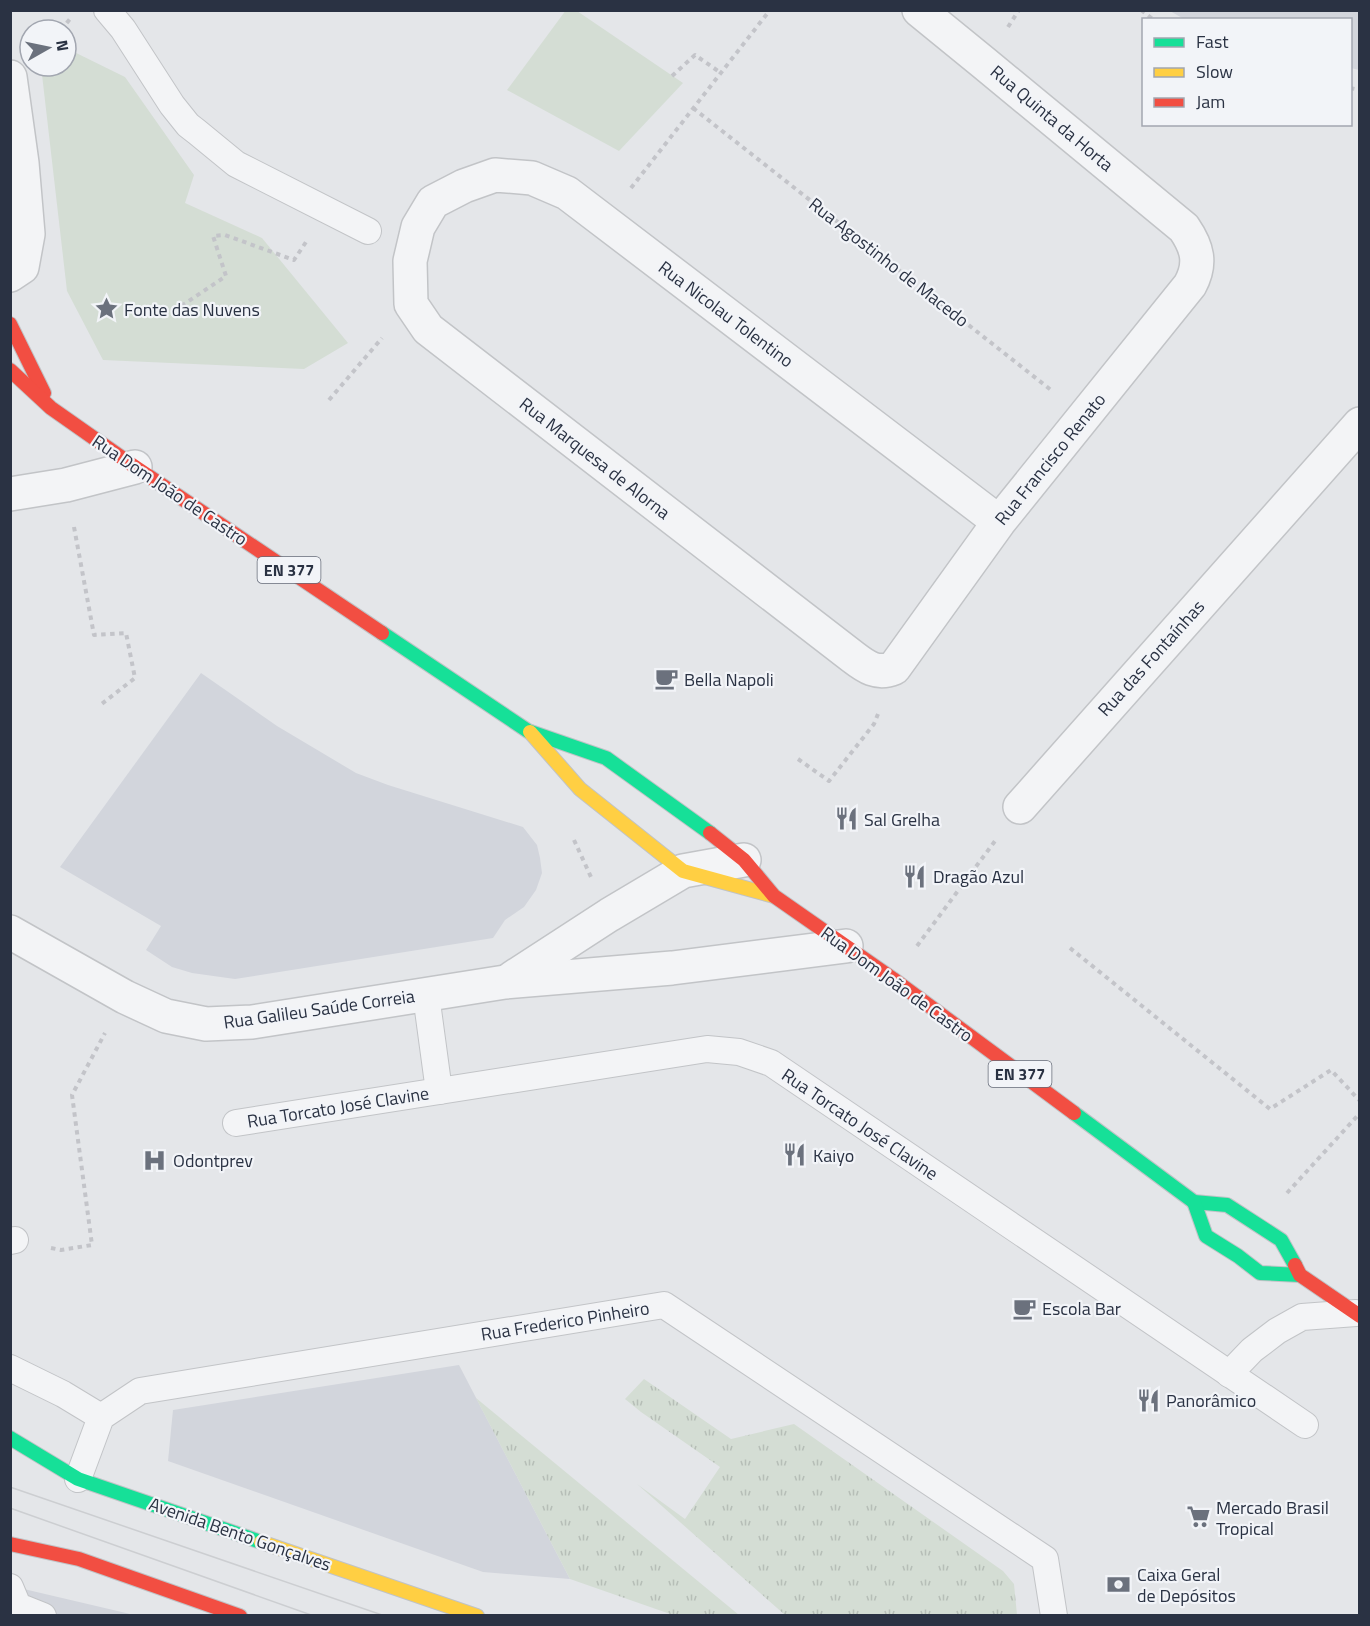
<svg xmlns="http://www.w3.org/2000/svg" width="1370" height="1626" font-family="'Titillium Web',sans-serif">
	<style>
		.built { fill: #d2d5dc }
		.grass { fill: url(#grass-tufts) }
		.green { fill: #d4ddd4 }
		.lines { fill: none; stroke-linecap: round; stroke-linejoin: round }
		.lane-casing { stroke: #c2c4c7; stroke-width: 28 }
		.street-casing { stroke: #c2c4c7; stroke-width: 36 }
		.fast-casing { stroke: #c0c3c6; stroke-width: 16 }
		.slow-casing { stroke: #c0c3c6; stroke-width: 16 }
		.jam-casing { stroke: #c0c3c6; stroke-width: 16 }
		.path { stroke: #c3c4c9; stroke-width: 4; stroke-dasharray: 4.5 4.5; stroke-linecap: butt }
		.lane { stroke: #f3f4f6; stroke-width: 26 }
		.street { stroke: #f3f4f6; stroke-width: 33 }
		.fast { stroke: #16e098; stroke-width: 14 }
		.slow { stroke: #ffcf43; stroke-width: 14 }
		.jam { stroke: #f24e42; stroke-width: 14 }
		.tram { stroke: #ccced1; stroke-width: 1.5 }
		.labels { text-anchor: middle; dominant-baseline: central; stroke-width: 4.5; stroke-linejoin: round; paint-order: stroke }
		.shield { fill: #f2f4f8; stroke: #666c79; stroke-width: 1.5 }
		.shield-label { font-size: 16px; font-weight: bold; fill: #2a3243 }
		.street-label { font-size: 18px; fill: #2a3243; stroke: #f2f4f8 }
		.poi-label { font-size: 18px; fill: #2a3243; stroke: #f2f4f8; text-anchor: start }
	</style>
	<defs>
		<pattern id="grass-tufts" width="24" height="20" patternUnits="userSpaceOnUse" patternTransform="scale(1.5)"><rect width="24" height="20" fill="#d4ddd4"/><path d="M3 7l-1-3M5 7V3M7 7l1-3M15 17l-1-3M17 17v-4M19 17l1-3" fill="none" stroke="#b6beb7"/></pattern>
	</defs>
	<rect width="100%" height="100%" fill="#e4e6e9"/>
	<g class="built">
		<path d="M1170,11H1359V70L1351,68L1350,20L1184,19Z"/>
		<path d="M201,673L277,726L356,773L388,785L523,827L537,845L540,858L542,873L536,890L524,907L505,920L493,938L235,979L192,973L172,967L146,950L161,926L60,867Z"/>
		<path d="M459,1365L570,1579L483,1572L168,1461L173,1410Z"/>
		<path d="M11,1586L126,1613L133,1615L11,1616Z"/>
	</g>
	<g class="grass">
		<path d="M644,1379L731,1439L794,1424L1003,1571L1014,1584L1017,1615H785L637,1484L685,1519L720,1467L641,1412L625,1399Z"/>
		<path d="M476,1398L739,1615H673L570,1579Z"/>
	</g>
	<g class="green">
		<path d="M566,10L577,11L683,83L619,151L507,90Z"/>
		<path d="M66,48L125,77L194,175L185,203L262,238L348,343L304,369L103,360L67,291L41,66H66Z"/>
	</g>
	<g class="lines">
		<defs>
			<g id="lane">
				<path d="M107,10L123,29L172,105L188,125L197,132L236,164L368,231"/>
				<path d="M426,995L439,1091"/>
				<path d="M236,1123L707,1049L739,1052L771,1063L1305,1425"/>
				<path d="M10,1241L15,1240"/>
				<path d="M10,1368L63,1394L101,1417"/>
				<path d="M1229,1374L1252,1350L1277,1331L1302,1317L1356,1313"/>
				<path d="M78,1479L101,1417L140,1391L664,1305L1045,1559L1054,1616"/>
				<path d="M10,1587L18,1606L43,1616"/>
			</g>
			<g id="street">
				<path d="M919,10L984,63L1184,228C1197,247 1202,263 1190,285L999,522L894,668C877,675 866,667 853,657L428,329L411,304L410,261L418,227L433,202L464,186L495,175L532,178L567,193L999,522"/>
				<path d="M10,77L22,163L28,234L22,267L10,275"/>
				<path d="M10,494L66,485L135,467"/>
				<path d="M1020,807L1360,424"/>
				<path d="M10,932L125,997L166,1016L206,1024L252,1022L505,982L672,968L846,946"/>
				<path d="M512,978L609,915L683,871L744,860"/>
			</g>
			<g id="fast">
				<path d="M382,633L528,731L606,758L710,833"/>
				<path d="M1074,1113L1194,1202L1227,1205L1281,1240L1295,1265"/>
				<path d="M1194,1202L1206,1236L1238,1256L1260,1273L1300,1275"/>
				<path d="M10,1438L78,1479L261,1542"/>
			</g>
			<g id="slow">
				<path d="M530,732L580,789L683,871L774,896"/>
				<path d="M261,1542L477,1616"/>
			</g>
			<g id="jam">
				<path d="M10,324L44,393"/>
				<path d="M10,370L51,408L135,467L382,633"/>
				<path d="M710,833L744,860L774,896L893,979L1074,1113"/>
				<path d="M1295,1265L1300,1275L1360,1316"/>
				<path d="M10,1544L79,1559L240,1616"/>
			</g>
		</defs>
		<use href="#lane" class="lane-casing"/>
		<use href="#street" class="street-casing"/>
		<use href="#fast" class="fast-casing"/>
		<use href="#slow" class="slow-casing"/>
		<use href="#jam" class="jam-casing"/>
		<g class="path">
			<path d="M1141,10L1154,20"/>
			<path d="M1008,27L1019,10"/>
			<path d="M61,30L70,19"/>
			<path d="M672,76L695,55L721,73"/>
			<path d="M1350,88L1360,90"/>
			<path d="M693,108L1051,390"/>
			<path d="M631,188L770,10"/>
			<path d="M174,311L226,276L213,236L225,235L294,260L306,242"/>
			<path d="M329,400L382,338"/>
			<path d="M74,527L94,635L126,633L135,678L99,706"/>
			<path d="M798,759L829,781L874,724L878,714"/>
			<path d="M574,840L591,877"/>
			<path d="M917,946L995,841"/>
			<path d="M1070,948L1270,1109L1331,1070L1360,1101"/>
			<path d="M1287,1193L1360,1113"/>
			<path d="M51,1248L61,1250L92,1245L72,1095L105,1033"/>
		</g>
		<use href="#lane" class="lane"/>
		<use href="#street" class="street"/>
		<use href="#fast" class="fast"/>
		<use href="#slow" class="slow"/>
		<use href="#jam" class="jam"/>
		<g class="tram">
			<path d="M10,1487L385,1616"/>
			<path d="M10,1508L314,1616"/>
		</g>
	</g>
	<defs>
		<symbol id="sight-bare" viewBox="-9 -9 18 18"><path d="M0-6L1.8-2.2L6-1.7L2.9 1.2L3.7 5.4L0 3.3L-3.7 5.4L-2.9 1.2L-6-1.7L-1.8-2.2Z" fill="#6b717d" stroke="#f2f4f8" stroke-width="2.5" paint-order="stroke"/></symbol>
		<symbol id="cafe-bare" viewBox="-9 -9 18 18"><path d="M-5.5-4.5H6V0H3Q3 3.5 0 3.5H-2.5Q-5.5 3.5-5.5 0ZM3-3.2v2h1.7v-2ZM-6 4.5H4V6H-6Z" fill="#6b717d" stroke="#f2f4f8" stroke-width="2.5" paint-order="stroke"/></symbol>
		<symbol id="restaurant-bare" viewBox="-9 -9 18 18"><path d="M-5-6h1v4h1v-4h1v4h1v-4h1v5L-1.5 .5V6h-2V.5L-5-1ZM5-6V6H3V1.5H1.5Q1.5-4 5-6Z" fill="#6b717d" stroke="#f2f4f8" stroke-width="2.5" paint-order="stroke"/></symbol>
		<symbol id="hospital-bare" viewBox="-9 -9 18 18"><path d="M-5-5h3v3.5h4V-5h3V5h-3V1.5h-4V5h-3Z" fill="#6b717d" stroke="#f2f4f8" stroke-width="2.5" paint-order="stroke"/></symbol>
		<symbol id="supermarket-bare" viewBox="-9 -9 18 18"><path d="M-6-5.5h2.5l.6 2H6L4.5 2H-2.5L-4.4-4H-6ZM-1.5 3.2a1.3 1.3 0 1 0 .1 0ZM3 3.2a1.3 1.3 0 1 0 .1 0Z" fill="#6b717d" stroke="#f2f4f8" stroke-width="2.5" paint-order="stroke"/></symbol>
		<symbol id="bank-bare" viewBox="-9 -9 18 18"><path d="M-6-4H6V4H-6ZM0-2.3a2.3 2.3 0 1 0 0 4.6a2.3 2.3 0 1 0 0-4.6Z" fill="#6b717d" stroke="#f2f4f8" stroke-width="2.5" paint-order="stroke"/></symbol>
	</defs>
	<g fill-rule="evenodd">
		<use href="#sight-bare" x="90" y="292" width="33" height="33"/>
		<use href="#cafe-bare" x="650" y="662" width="33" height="33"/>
		<use href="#restaurant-bare" x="830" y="802" width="33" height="33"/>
		<use href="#restaurant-bare" x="898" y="860" width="33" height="33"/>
		<use href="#restaurant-bare" x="778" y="1138" width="33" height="33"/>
		<use href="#hospital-bare" x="138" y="1144" width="33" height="33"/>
		<use href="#cafe-bare" x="1008" y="1292" width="33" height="33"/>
		<use href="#restaurant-bare" x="1132" y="1384" width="33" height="33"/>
		<use href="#supermarket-bare" x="1182" y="1500" width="33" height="33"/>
		<use href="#bank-bare" x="1102" y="1568" width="33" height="33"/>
	</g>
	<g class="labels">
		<g class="shield">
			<rect x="257.5" y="557" width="63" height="26" rx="4.5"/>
			<rect x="988.5" y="1061" width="63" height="26" rx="4.5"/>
		</g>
		<g class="shield-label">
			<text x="289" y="570">EN 377</text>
			<text x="1020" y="1074">EN 377</text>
		</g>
		<g class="street-label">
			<text transform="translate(1052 118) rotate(40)">Rua Quinta da Horta</text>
			<text transform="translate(889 262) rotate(38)">Rua Agostinho de Macedo</text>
			<text transform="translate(726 314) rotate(37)">Rua Nicolau Tolentino</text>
			<text transform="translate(595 458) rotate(38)">Rua Marquesa de Alorna</text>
			<text transform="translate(1050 459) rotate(-51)">Rua Francisco Renato</text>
			<text transform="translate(170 490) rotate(34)">Rua Dom João de Castro</text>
			<text transform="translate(1151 658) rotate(-48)">Rua das Fontaínhas</text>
			<text transform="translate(897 984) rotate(36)">Rua Dom João de Castro</text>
			<text transform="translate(319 1009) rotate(-8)">Rua Galileu Saúde Correia</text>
			<text transform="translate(338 1107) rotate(-9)">Rua Torcato José Clavine</text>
			<text transform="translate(860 1124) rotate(34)">Rua Torcato José Clavine</text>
			<text transform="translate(565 1321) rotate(-9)">Rua Frederico Pinheiro</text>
			<text transform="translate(240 1534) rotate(19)">Avenida Bento Gonçalves</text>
		</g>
		<g class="poi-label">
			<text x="124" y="309">Fonte das Nuvens</text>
			<text x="684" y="679">Bella Napoli</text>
			<text x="864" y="819">Sal Grelha</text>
			<text x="933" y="876">Dragão Azul</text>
			<text x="813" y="1155">Kaiyo</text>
			<text x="173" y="1160">Odontprev</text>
			<text x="1042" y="1308">Escola Bar</text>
			<text x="1166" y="1400">Panorâmico</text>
			<text x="1216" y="1507">Mercado Brasil<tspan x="1216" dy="21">Tropical</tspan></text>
			<text x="1137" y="1574">Caixa Geral<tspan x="1137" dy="21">de Depósitos</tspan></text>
		</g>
	</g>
	<rect width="1370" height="1626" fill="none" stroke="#2a3243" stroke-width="24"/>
	<rect x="1142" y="18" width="210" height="108" fill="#f2f4f8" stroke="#a2a6b0" stroke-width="1.5"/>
	<rect x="1154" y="38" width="30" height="9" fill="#16e098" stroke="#a2a6b0" stroke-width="1.5"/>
	<text x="1196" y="48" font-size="18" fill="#2a3243">Fast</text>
	<rect x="1154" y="68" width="30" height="9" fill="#ffcf43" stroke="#a2a6b0" stroke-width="1.5"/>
	<text x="1196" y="78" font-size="18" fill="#2a3243">Slow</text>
	<rect x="1154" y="98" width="30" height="9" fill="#f24e42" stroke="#a2a6b0" stroke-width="1.5"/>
	<text x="1196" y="108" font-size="18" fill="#2a3243">Jam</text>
	<g transform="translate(48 48) rotate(81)"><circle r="28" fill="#f2f4f8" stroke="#a2a6b0" stroke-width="1.5"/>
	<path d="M0-4.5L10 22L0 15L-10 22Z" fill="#6b717d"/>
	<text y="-9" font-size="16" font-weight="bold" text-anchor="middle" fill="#2a3243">N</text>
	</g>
</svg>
